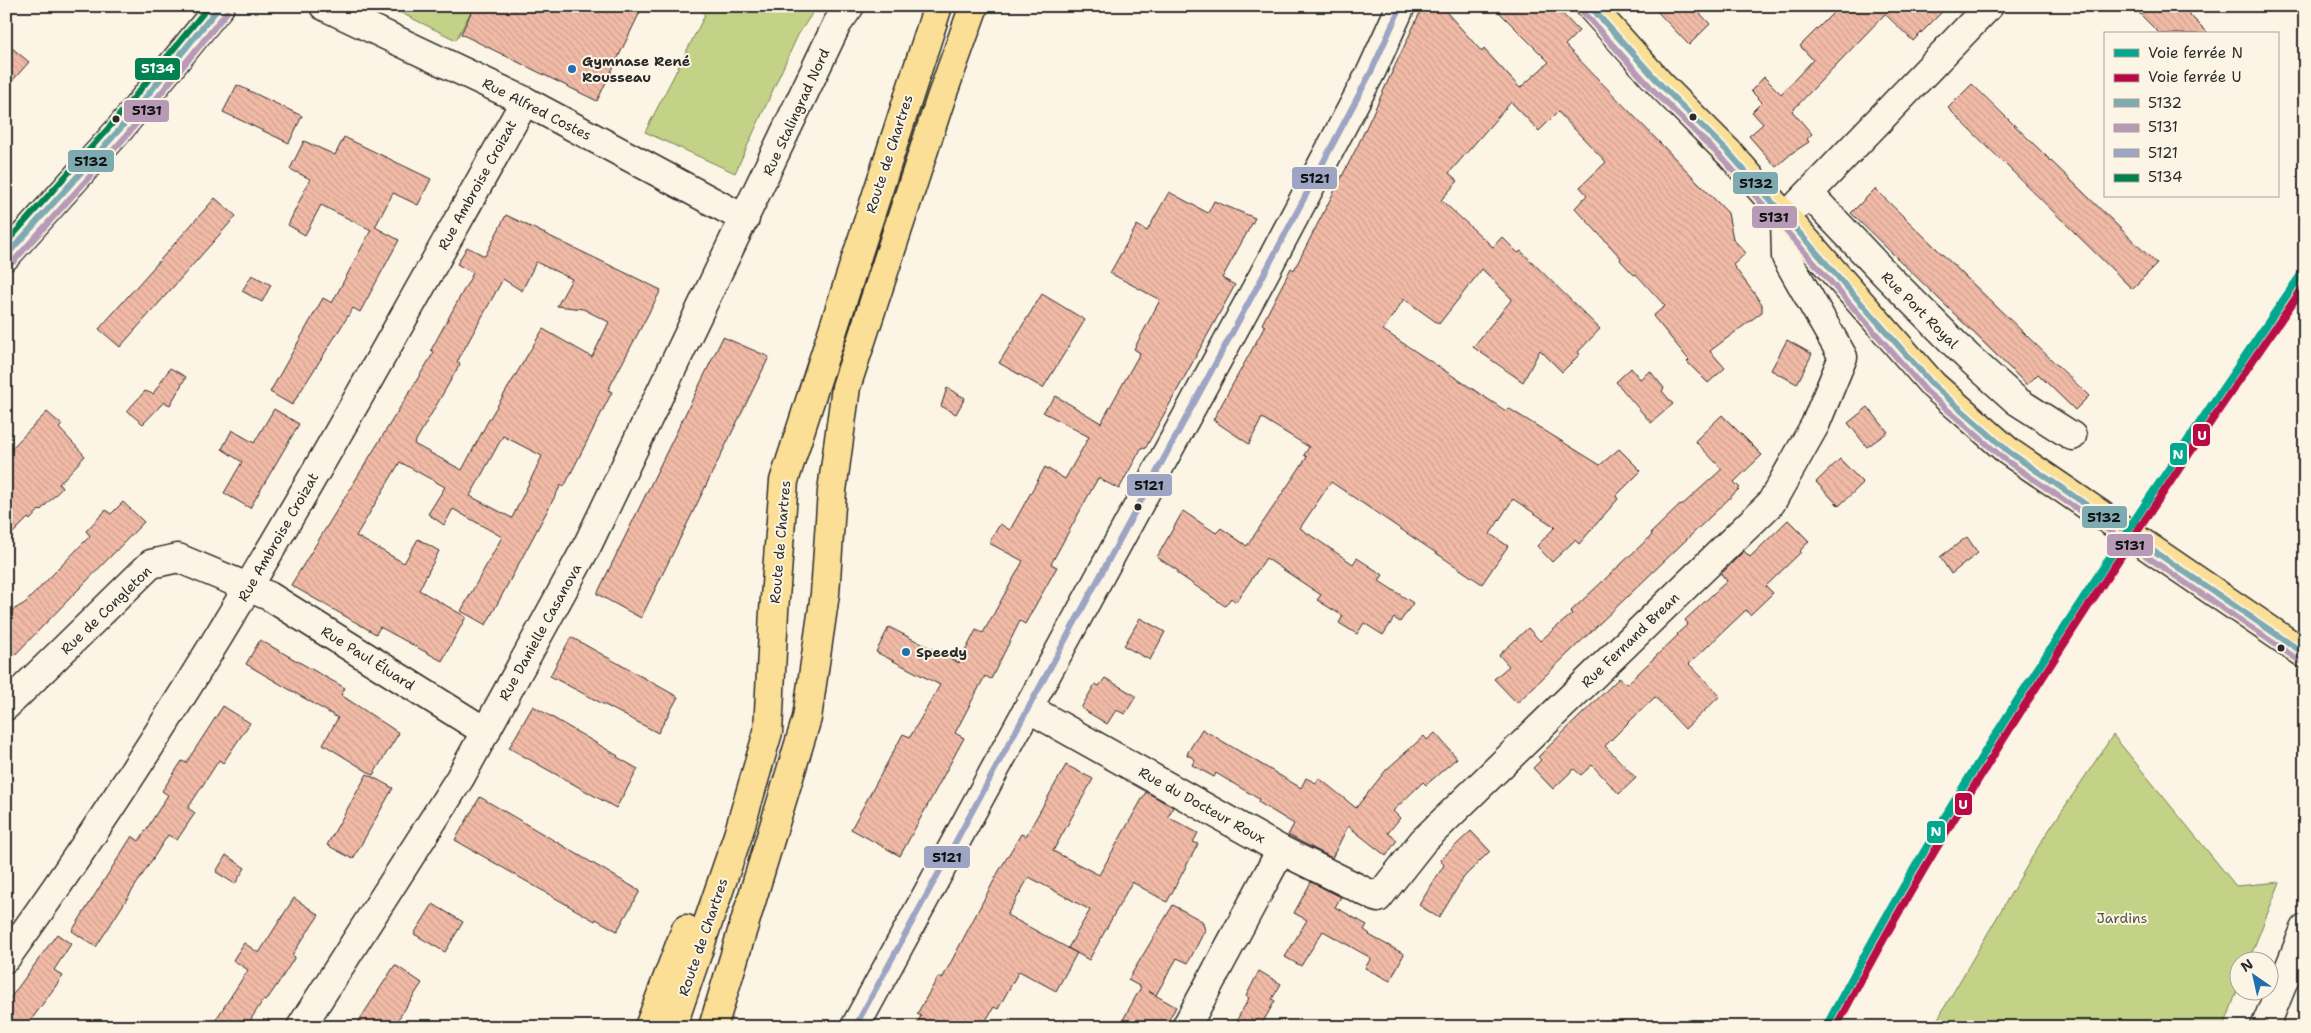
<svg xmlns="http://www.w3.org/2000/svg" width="2311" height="1033" font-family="'Shantell Sans',sans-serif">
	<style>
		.garden { fill: #c3d286; stroke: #777e58 }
		.building { fill: url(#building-back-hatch); stroke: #2b2b2b; fill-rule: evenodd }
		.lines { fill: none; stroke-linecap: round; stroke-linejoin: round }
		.minor-casing { stroke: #2b2b2b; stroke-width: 31 }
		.major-casing { stroke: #2b2b2b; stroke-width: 31 }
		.minor { stroke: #fcf5e5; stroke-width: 28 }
		.major { stroke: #fbdf96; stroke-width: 28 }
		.bus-1-casing { stroke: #fcf5e5; stroke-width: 10 }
		.bus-2-casing { stroke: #fcf5e5; stroke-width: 10 }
		.bus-3-casing { stroke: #fcf5e5; stroke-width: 10 }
		.bus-4-casing { stroke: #fcf5e5; stroke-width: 10 }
		.bus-1 { stroke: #7eaab2; stroke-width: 6 }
		.bus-2 { stroke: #b69ab6; stroke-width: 6 }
		.bus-3 { stroke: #9da4c4; stroke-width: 6 }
		.bus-4 { stroke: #00814f; stroke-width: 6 }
		.rail-1-casing { stroke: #fcf5e5; stroke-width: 11 }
		.rail-2-casing { stroke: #fcf5e5; stroke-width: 11 }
		.rail-1 { stroke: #00a88f; stroke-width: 8 }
		.rail-2 { stroke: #b90845; stroke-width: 8 }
		.poi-dot { fill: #1f6fb2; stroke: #fcf5e5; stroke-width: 2 }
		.bus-dot { fill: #2b2b2b; stroke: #fcf5e5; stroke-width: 2 }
		.labels { text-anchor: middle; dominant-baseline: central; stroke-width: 4; stroke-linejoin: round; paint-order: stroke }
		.poi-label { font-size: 14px; font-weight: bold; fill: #2b2b2b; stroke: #fcf5e5; text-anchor: start }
		.street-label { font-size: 14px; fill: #2b2b2b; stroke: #fcf5e5 }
		.park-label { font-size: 14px; fill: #515542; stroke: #fcf5e5 }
		.line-badge { stroke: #fcf5e5; stroke-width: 2 }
		.badge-label { font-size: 14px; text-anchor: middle; font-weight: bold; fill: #fff }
		.pale-badge-label { font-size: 14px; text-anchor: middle; font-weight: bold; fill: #111 }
	</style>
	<defs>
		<pattern id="building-back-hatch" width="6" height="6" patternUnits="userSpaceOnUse" patternTransform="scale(1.25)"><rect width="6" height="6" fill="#f2bba7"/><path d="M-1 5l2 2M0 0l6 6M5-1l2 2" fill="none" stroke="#d0a190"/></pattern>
	</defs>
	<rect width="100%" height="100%" fill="#fcf5e5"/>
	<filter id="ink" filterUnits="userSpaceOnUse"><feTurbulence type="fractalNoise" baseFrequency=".02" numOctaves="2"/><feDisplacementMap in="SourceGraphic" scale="10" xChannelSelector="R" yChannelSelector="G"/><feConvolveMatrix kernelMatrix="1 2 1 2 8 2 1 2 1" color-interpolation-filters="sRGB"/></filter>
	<g filter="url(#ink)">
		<g class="garden">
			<path d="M387,6H474L456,40Z"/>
			<path d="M697,6H817L798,35L735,173L645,132L705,15Z"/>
			<path d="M2113,735L2236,886L2280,882L2249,960H2238V988L2224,1027H1933L2041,842Z"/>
		</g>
		<g class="building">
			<path d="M474,6H628L640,12L597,101L461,34Z"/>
			<path d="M1423,6H1441L1482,52L1484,49L1520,88L1549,62L1493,6H1555L1579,31L1565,45L1728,213L1733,239L1746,253L1733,265L1762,304V312L1710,351L1725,368L1708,383L1687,362L1689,360L1653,316L1665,306L1636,274L1634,275L1620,260L1621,258L1575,208L1587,195L1580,187L1606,162L1558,112L1539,131L1511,102L1449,173L1458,181L1441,200L1493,247L1502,237L1518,253L1521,251L1600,329L1578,352L1580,354L1562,372L1540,350L1523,382L1473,347L1512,299L1482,269L1439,324L1404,299L1383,330L1506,411L1508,408L1600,465L1619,449L1641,471L1616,496L1618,499L1579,544L1575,540L1552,562L1537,546L1555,527L1513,499L1490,534L1508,546L1482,584L1331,482L1300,528L1353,564L1357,558L1383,575L1379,581L1413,603L1400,622L1394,618L1383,635L1364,623L1357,634L1339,623L1343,616L1317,600L1321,595L1266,558L1236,602L1231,598L1225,606L1177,573L1178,571L1157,557L1183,511L1216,533L1221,528L1247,546L1307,457L1304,455L1309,447L1262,418L1249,444L1213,420L1265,326L1262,324L1291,268L1294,270L1358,145Z"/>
			<path d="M1652,6H1693L1710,24L1689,45Z"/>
			<path d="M1840,6H1948L1913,41L1885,14L1792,111L1812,134L1807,139L1809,142L1792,153L1776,167L1749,136L1763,124L1752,112L1762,102L1751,91L1764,77L1781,94L1813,60L1800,46Z"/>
			<path d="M2132,6H2181L2209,34H2160Z"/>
			<path d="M6,43L29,62L6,88Z"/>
			<path d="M1972,84L2157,264L2132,289L1948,108Z"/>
			<path d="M237,85L302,116L289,143L223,112Z"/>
			<path d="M344,137L431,179L418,205L393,193L375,227L399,240L360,312L353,308L292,405L270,392L323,298L332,303L371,230L321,205L305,235L288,225L310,179L290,169L304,141L335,155Z"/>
			<path d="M1875,189L2089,396L2075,410L2038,374L2027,385L1851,213Z"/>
			<path d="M1169,192L1208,213L1214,201L1255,218L1222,278L1235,285L1145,449L1142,447L1119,489L1098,478L1051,564L1057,567L1025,624L1020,621L991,679L985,676L955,733L964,738L900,856L851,829L903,734L910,737L940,685L876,652L889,627L959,663L976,630L983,633L1023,561L989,543L1000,524L1010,530L1045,467L1065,479L1089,437L1043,412L1056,396L1101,423L1140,353L1134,349L1160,300L1110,273L1137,225L1147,231Z"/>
			<path d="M215,198L236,216L120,347L99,329Z"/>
			<path d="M506,215L661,290L608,390L612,392L564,487L561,485L486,625L461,611L502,537L453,509L444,525L428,514L445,487L400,462L356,536L404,563L418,539L439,551L419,590L466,617L442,661L380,627L376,634L291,585L434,352L431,350L473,273L457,264L467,247L485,256ZM536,262L572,279L557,306L583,309L609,322L592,357L543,329L487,423L462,470L414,444L460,364L457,362L503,279L522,291ZM503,436L542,456L512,518L470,496Z"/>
			<path d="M252,275L271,285L262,302L242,291Z"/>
			<path d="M1042,294L1085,320L1043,388L999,363Z"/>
			<path d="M723,337L769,357L641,618L597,594Z"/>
			<path d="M1787,340L1812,354L1797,384L1771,370Z"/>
			<path d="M170,368L186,377L170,405L164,402L143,424L127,411L145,391L153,394Z"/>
			<path d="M1631,368L1640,379L1650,371L1664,388L1662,391L1673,404L1651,423L1616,382Z"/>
			<path d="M947,388L965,398L956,414L941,406Z"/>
			<path d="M1868,407L1888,432L1867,447L1848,423Z"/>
			<path d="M274,409L299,424L250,508L224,493L242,462L222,449L232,430L254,443Z"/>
			<path d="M47,412L62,425L59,428L85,456L59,484L62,488L40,511L39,510L30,520L28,518L6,540V454Z"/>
			<path d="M1722,415L1762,455L1734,482L1740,488L1517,703L1494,679L1509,666L1499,655L1528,628L1540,641L1572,614L1570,612L1652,535L1651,533L1680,505L1681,506L1722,469L1695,441Z"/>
			<path d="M1840,459L1863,483L1839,506L1816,482Z"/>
			<path d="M123,502L144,522L6,664V614L25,603L90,536L86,531L106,510L111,514Z"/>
			<path d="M1788,520L1809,541L1800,551L1801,552L1766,586L1773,593L1750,615L1746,610L1689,664L1720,696L1685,729L1655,697L1630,721L1605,746L1636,778L1619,794L1592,765L1581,775L1574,769L1553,789L1533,768L1541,760L1538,757L1619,678L1627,684L1678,635L1677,634L1688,624L1685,620L1727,581L1721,574L1744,551L1750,557Z"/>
			<path d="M1967,537L1978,553L1951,574L1940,557Z"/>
			<path d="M1140,618L1165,632L1150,660L1124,646Z"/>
			<path d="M571,637L678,697L658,733L550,676Z"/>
			<path d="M260,640L345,688L341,695L399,733L373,775L323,744L338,718L246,664Z"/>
			<path d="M1105,678L1136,696L1125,714L1116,710L1107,724L1081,708L1095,684L1099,686Z"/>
			<path d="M223,706L250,723L223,763L219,760L188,808L195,813L177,840L168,835L96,947L72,931L132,836L139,841L168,795L162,791L182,761L186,763Z"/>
			<path d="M533,706L618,756L617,757L638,769L616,808L509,748Z"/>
			<path d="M1202,729L1301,788L1306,778L1316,783L1319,778L1356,808L1386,770L1424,736L1427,740L1435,733L1457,758L1426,785L1423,782L1393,811L1400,818L1388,833L1397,840L1386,856L1348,826L1332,858L1288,835L1294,824L1258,802L1259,799L1216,773L1214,777L1192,765L1195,759L1187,755L1188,752Z"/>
			<path d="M1066,765L1093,779L1053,851L1099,875L1146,792L1173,807L1168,817L1198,833L1193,842L1198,844L1167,902L1132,882L1089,960L1068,948L1090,910L1029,877L1007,915L1077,953L1056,991L1019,971L998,1009L994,1007L982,1027H915L921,1016L917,1014L938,977L942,979L999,871L1021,834L1026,836Z"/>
			<path d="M367,774L393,788L353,859L327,845Z"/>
			<path d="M480,797L640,891L617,931L596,919L595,921L455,840Z"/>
			<path d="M1471,831L1490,851L1464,877L1439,918L1419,905L1444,865L1440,860Z"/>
			<path d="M226,855L245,868L235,884L216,872Z"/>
			<path d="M1311,882L1341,897L1335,907L1367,925L1364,930L1370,934L1369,935L1404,954L1390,981L1365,968L1371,958L1323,931L1301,966L1285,957L1307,920L1294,913Z"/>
			<path d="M294,898L319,915L292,955L295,957L281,979L266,1001L263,1000L246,1027H211L248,970L233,960L244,943L259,953Z"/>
			<path d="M433,904L463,922L445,952L414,934Z"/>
			<path d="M1173,905L1202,921L1205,930L1188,963L1177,958L1156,995L1148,991L1176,1007L1165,1027H1119L1141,987L1128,980Z"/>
			<path d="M57,934L71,944L54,970L63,976L26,1027H6V1004Z"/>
			<path d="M395,965L422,983L393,1027H355Z"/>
			<path d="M1259,971L1281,984L1272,999L1275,1001L1260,1027H1233L1249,998L1246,996Z"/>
		</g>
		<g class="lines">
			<defs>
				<g id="minor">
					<path d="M324,6L525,101L745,219"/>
					<path d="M1811,192L1813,198L1887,276L1968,357L2017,401L2072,436"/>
					<path d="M6,256L119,130L220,6"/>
					<path d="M6,706L151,564L178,558L269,596L486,732"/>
					<path d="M1028,708L1281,850L1378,898L1423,841L1771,503L1815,425L1843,357L1786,257L1785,218L1989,6"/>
					<path d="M6,958C203,687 361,392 525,101"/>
					<path d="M301,1027L460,778L588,544L837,24L850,6"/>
					<path d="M855,1027L1263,276L1372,70L1401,6"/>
					<path d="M1186,1027L1281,850"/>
					<path d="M2265,1027L2305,929"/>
				</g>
				<g id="major">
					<path d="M1590,6L1662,86L1730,154L1933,385L2009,452L2305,654"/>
					<path d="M649,1027L686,929"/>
					<path d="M672,1027L738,835L768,732L774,611L784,481L938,6"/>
					<path d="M713,1027L807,718L825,594L832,491L846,387L941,98L974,6"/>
				</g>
			</defs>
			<use href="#minor" class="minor-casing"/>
			<use href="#major" class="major-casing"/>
			<use href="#minor" class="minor"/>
			<use href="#major" class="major"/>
			<defs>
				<g id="bus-1">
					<path d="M1590,6L1662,86L1730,154L1933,385L2009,452L2305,654"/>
					<path d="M6,256L119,130L220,6"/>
				</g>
				<g id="bus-2">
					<path d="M1583,12L1655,92L1724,160L1927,392L2004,459L2300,661"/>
					<path d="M13,262L126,136L227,12"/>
				</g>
				<path id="bus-3" d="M855,1027L1263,276L1372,70L1401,6"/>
				<path id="bus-4" d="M6,243L112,124L209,6"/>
			</defs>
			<use href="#bus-1" class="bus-1-casing"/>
			<use href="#bus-2" class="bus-2-casing"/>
			<use href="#bus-3" class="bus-3-casing"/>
			<use href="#bus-4" class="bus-4-casing"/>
			<use href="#bus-1" class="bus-1"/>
			<use href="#bus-2" class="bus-2"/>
			<use href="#bus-3" class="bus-3"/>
			<use href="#bus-4" class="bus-4"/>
			<defs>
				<path id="rail-1" d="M1826,1027C1900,885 1984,751 2071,617C2147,500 2225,384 2305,269"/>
				<path id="rail-2" d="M1836,1027C1909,887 1993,754 2078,622C2152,508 2227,396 2305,285"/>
			</defs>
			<use href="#rail-1" class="rail-1-casing"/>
			<use href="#rail-2" class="rail-2-casing"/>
			<use href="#rail-1" class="rail-1"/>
			<use href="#rail-2" class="rail-2"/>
		</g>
	</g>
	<g class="poi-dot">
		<circle cx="572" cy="69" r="5"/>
		<circle cx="906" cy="652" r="5"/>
	</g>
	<g class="bus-dot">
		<circle cx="1693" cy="117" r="4.5"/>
		<circle cx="116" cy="119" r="4.5"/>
		<circle cx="1138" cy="507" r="4.5"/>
		<circle cx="2281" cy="648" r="4.5"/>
	</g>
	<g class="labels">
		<g class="poi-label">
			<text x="582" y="61">Gymnase René<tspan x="582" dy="16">Rousseau</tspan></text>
			<text x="916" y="652">Speedy</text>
		</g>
		<g class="street-label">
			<text transform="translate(537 109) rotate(27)">Rue Alfred Costes</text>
			<text transform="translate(796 112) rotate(-65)">Rue Stalingrad Nord</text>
			<text transform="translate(889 154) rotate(-72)">Route de Chartres</text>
			<text transform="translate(477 185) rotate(-61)">Rue Ambroise Croizat</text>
			<text transform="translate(1920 310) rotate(45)">Rue Port Royal</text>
			<text transform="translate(278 537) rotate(-60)">Rue Ambroise Croizat</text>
			<text transform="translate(780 542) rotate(-85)">Route de Chartres</text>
			<text transform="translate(106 610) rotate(-44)">Rue de Congleton</text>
			<text transform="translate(540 632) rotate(-61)">Rue Danielle Casanova</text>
			<text transform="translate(1630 640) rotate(-44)">Rue Fernand Brean</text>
			<text transform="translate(368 658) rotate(32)">Rue Paul Éluard</text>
			<text transform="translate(1202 805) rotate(29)">Rue du Docteur Roux</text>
			<text transform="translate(703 937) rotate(-71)">Route de Chartres</text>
		</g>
		<g class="park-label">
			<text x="2122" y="918">Jardins</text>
		</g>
	</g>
	<g class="line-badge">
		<rect x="134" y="57" width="47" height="24" rx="5" fill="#00814f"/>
		<rect x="123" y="99" width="47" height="24" rx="5" fill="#b69ab6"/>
		<rect x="67" y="149" width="48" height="24" rx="5" fill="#7eaab2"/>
		<rect x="1291" y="166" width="47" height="24" rx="5" fill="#9da4c4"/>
		<rect x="1732" y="171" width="47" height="24" rx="5" fill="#7eaab2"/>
		<rect x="1751" y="205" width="47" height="24" rx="5" fill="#b69ab6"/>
		<rect x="2192" y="423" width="19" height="24" rx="5" fill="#b90845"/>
		<rect x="2169" y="442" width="19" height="24" rx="5" fill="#00a88f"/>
		<rect x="1126" y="473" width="47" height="24" rx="5" fill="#9da4c4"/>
		<rect x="2081" y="505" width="47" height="24" rx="5" fill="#7eaab2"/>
		<rect x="2106" y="533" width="48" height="24" rx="5" fill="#b69ab6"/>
		<rect x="1954" y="792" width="19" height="24" rx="5" fill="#b90845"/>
		<rect x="1926" y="820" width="20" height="24" rx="5" fill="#00a88f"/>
		<rect x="923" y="845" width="48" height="24" rx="5" fill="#9da4c4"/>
	</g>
	<g class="badge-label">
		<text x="158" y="73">5134</text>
		<text x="2202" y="440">U</text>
		<text x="2178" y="459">N</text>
		<text x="1963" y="809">U</text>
		<text x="1936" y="836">N</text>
	</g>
	<g class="pale-badge-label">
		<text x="147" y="115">5131</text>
		<text x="91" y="166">5132</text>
		<text x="1315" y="183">5121</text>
		<text x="1756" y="188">5132</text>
		<text x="1774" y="222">5131</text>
		<text x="1149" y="490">5121</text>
		<text x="2104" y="522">5132</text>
		<text x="2130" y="550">5131</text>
		<text x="947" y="862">5121</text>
	</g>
	<rect width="2311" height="1033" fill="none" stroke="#fcf5e5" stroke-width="25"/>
	<rect x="12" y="12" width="2286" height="1008" fill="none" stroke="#2b2b2b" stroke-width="2" filter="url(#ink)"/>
	<rect x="2104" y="32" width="175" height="165" fill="#fcf5e5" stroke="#a8a49b"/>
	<rect x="2114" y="49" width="25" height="8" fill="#00a88f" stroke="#a8a49b"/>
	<text x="2148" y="58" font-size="15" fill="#2b2b2b">Voie ferrée N</text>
	<rect x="2114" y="74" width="25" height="8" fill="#b90845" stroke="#a8a49b"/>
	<text x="2148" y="82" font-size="15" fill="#2b2b2b">Voie ferrée U</text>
	<rect x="2114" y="99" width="25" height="8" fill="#7eaab2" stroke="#a8a49b"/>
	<text x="2148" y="108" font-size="15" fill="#2b2b2b">5132</text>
	<rect x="2114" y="124" width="25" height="8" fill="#b69ab6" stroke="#a8a49b"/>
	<text x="2148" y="132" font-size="15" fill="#2b2b2b">5131</text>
	<rect x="2114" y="149" width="25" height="8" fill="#9da4c4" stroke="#a8a49b"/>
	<text x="2148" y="158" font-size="15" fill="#2b2b2b">5121</text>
	<rect x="2114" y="174" width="25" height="8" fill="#00814f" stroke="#a8a49b"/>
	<text x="2148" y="182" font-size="15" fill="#2b2b2b">5134</text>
	<g transform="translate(2254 976) rotate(326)"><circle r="24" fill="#fcf5e5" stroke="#a8a49b"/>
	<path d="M0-4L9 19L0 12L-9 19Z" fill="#1f6fb2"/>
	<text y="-8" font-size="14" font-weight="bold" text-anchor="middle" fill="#2b2b2b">N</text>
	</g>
</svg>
